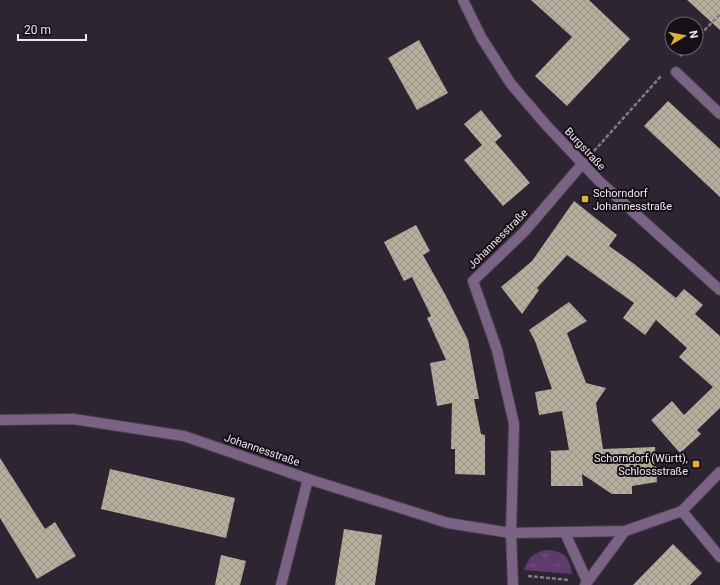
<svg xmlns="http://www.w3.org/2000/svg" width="720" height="585" font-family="Roboto,sans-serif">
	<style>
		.grass { fill: url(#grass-tufts) }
		.building { fill: url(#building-cross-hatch) }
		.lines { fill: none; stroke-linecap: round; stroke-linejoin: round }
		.minor-casing { stroke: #49404c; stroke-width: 12 }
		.path { stroke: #827a85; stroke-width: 2.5; stroke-dasharray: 4 2; stroke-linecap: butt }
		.minor { stroke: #7a6384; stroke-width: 10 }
		.poi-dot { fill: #ddb133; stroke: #141016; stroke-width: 1.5 }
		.labels { text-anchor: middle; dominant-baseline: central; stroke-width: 4; stroke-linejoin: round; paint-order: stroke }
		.street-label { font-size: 11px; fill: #ede7ef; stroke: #141016 }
		.poi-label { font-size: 11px; fill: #ede7ef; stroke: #141016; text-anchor: start }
	</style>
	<defs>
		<pattern id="grass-tufts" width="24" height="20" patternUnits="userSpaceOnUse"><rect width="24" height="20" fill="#5f3a6d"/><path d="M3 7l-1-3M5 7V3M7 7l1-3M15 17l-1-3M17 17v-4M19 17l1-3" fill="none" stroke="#765682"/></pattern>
		<pattern id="building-cross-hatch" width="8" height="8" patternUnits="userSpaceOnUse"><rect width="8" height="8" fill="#b6ae9d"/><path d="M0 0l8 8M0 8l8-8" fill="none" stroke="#9a9488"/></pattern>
	</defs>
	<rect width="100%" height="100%" fill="#2e2532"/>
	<path class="grass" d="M545,550C564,551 569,555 572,574L524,570C528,557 533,554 545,550Z"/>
	<g class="building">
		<path d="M531,0H589L630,39L567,106L535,76L572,37Z"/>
		<path d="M687,0H720V30Z"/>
		<path d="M419,40L448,93L417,110L388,58Z"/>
		<path d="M668,101L720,149V197L644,126Z"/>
		<path d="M481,110L502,136L495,142L530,183L503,206L464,160L482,145L464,124Z"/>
		<path d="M574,201L617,235L609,246L633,263L676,298L684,289L703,305L695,314L720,336V408L697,430L701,434L680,453L651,420L672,401L684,415L713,387L679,357L687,348L656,320L645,335L623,318L634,303L567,255L537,288L539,290L522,314L501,287L532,261Z"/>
		<path d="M416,225L430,251L423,255L446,296L468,340L479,399H474L481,434L485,435V475L455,474V449H451L452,403L437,406L430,363L446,360L427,318L431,316L412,277L404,281L384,242Z"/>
		<path d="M569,302L587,321L567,333L586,383L606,388L596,403L603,449L655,447L657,482L632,486V494H612L582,474L583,486H551V452L549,451L569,450L562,411L539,415L535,392L552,389L535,341L529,330Z"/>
		<path d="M0,458L45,529L55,522L76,556L37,579L0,518Z"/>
		<path d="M110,469L235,498L226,538L101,509Z"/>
		<path d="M344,529L382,535L375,585H335Z"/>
		<path d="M673,544L702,573L690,585H633Z"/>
		<path d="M221,555L246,561L240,585H215Z"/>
	</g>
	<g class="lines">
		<defs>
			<g id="minor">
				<path d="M463,0L481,37L511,84L547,126L599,181L720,290"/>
				<path d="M676,72L720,114"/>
				<path d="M0,420L73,419L184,436L308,479L448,523L511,533L625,531L682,511L720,472"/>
				<path d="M682,511L720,557"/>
				<path d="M565,533L587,581"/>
				<path d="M281,585L308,479"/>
				<path d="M513,585L511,533L514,424L497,350L473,281L524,232L583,163"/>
				<path d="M585,585L625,531"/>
			</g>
		</defs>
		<use href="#minor" class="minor-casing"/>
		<g class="path">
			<path d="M696,39L720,14"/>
			<path d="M680,56L688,48"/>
			<path d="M594,151L661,76"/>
			<path d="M528,576L569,580"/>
		</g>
		<use href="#minor" class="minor"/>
	</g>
	<g class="poi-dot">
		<rect x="581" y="195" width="8" height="8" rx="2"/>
		<rect x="692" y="460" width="8" height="8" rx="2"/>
	</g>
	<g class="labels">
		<g class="street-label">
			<text transform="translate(585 149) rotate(47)">Burgstraße</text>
			<text transform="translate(498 239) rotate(-45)">Johannesstraße</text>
			<text transform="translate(262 450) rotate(19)">Johannesstraße</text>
		</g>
		<g class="poi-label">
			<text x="593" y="193">Schorndorf<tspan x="593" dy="13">Johannesstraße</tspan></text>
			<text x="688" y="458" text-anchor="end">Schorndorf (Württ),<tspan x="688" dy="13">Schlossstraße</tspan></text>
		</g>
	</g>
	<g transform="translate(684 36) rotate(80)"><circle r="19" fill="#141016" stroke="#6b666d"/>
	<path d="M0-3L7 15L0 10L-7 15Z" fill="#ddb133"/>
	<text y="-6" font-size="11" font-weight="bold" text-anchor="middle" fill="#ede7ef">N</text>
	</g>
	<path d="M18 34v6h68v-6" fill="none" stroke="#ede7ef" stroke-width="2"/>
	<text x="24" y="34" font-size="12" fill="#ede7ef" stroke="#141016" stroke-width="3" paint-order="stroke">20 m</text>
</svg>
